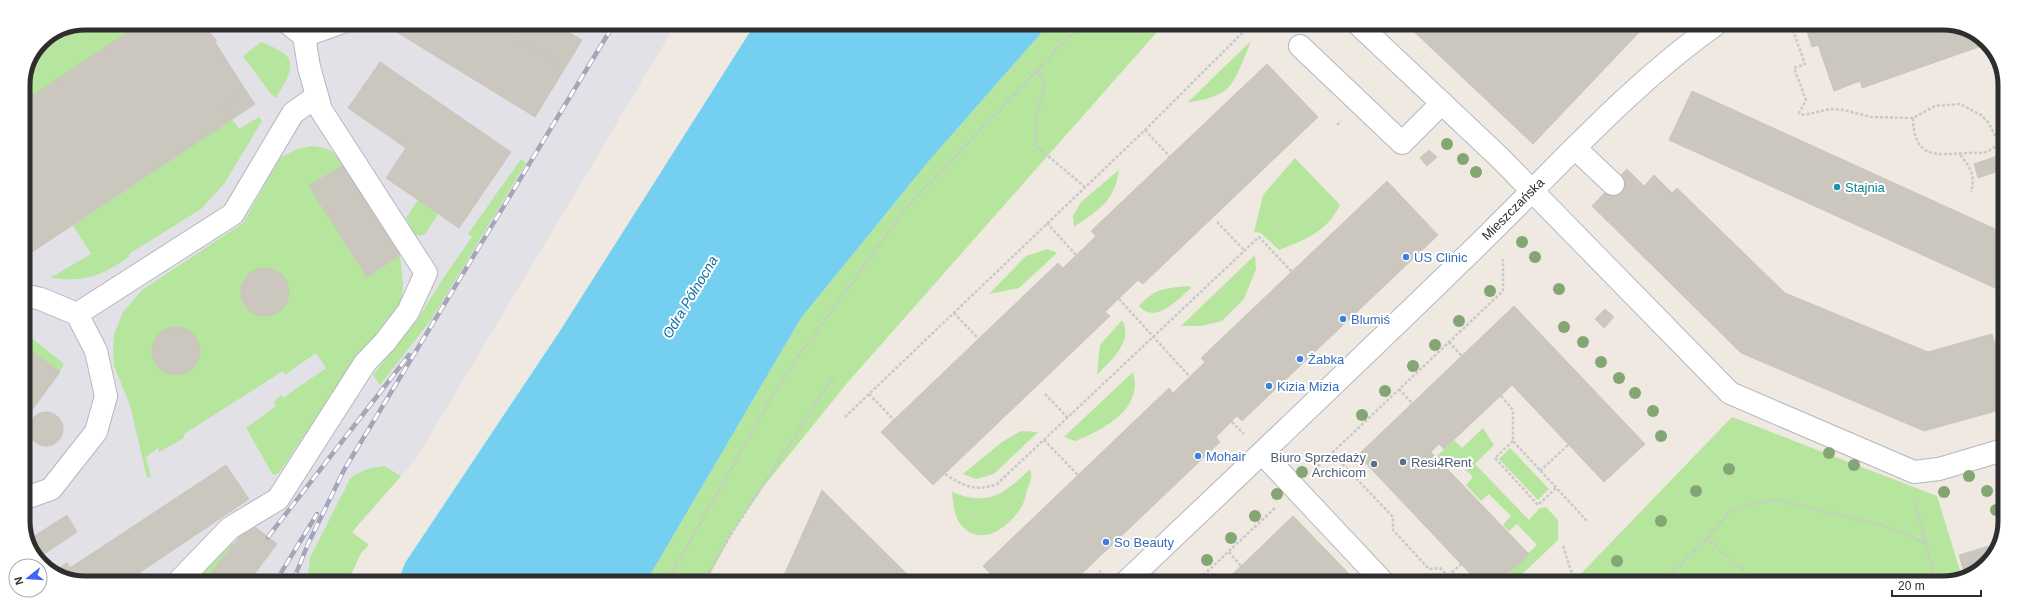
<svg xmlns="http://www.w3.org/2000/svg" width="2028" height="606" font-family="Arial,sans-serif">
	<style>
		.industrial { fill: #e3e1e8 }
		.green { fill: #b6e59e }
		.water { fill: #75cff0 }
		.building { fill: #cbc7bf; stroke: #cbc5ba }
		.lines { fill: none; stroke-linecap: round; stroke-linejoin: round }
		.minor-casing { stroke: #b4b7c1; stroke-width: 24 }
		.path { stroke: #c9c9c9; stroke-width: 2.5; stroke-dasharray: 3 2; stroke-linecap: butt }
		.minor { stroke: #fff; stroke-width: 22 }
		.rail-casing { stroke: #a3a6b8; stroke-width: 4.5 }
		.rail { stroke: #fff; stroke-width: 3; stroke-dasharray: 9; stroke-linecap: butt }
		.tree { fill: #84a574 }
		.culture-dot { fill: #0f9aa8; stroke: #fff; stroke-width: 1.5 }
		.shop-dot { fill: #3f7fe0; stroke: #fff; stroke-width: 1.5 }
		.service-dot { fill: #5c6f8a; stroke: #fff; stroke-width: 1.5 }
		.labels { text-anchor: middle; dominant-baseline: central; stroke-width: 4; stroke-linejoin: round; paint-order: stroke }
		.culture-label { font-size: 13px; fill: #0d838f; stroke: #fff; text-anchor: start }
		.street-label { font-size: 13px; fill: #2e2e2e; stroke: #fff }
		.shop-label { font-size: 13px; fill: #366cbe; stroke: #fff; text-anchor: start }
		.service-label { font-size: 13px; fill: #4e5e75; stroke: #fff; text-anchor: end }
		.water-label { font-size: 14px; font-style: italic; fill: #0d6fa3; stroke: #fff }
		.rim { fill: none; stroke: #2e2e2e; stroke-width: 5 }
	</style>
	<rect width="100%" height="100%" fill="#efe9e1"/>
	<path class="industrial" d="M85,23L676,24L416,459L309,581H68L36,559L23,526V84L41,41Z"/>
	<g class="green">
		<path d="M85,23L141,24L23,102V84L41,41Z"/>
		<path d="M1049,24H1164L848,382L764,486L733,531L706,582H646L801,318L928,162Z"/>
		<path d="M1251,41C1245,55 1238,77 1228,88C1220,96 1198,102 1188,102Z"/>
		<path d="M261,42C300,57 295,65 276,98L271,94L243,56Z"/>
		<path d="M259,117L262,121L224,184L201,209L129,254V257C98,277 88,282 50,278L91,254L73,225L232,119L239,129Z"/>
		<path d="M313,146C328,148 335,151 343,165L309,186L367,277L400,255L403,285L401,304L394,317L355,359L279,473L273,475L246,428L276,406L274,401L281,395L283,398L326,368L316,353L285,375L283,371L184,434V438L159,452L158,448L146,457L151,477L147,478L130,405L114,366L113,349L114,335L123,312L142,290L243,223L280,158L297,149Z"/>
		<path d="M1295,158L1340,205C1326,232 1307,239 1279,250L1261,233L1254,232L1263,195Z"/>
		<path d="M521,159L526,163L431,320L380,385L373,375L418,319L442,280L472,237L468,234Z"/>
		<path d="M1119,170C1114,203 1099,209 1074,227L1073,216L1081,202Z"/>
		<path d="M418,200L438,214L426,233L421,236L415,235L406,218Z"/>
		<path d="M1048,249L1057,253L1019,288L989,294L1026,256Z"/>
		<path d="M1255,255L1256,269L1244,299L1222,321L1202,326H1181Z"/>
		<path d="M1189,286L1191,288C1178,299 1156,325 1139,306C1155,288 1166,288 1189,286Z"/>
		<path d="M1122,320C1134,342 1110,361 1097,375L1100,345Z"/>
		<path d="M23,331L64,364L60,372L23,345Z"/>
		<path d="M1133,372C1144,409 1103,430 1075,441L1064,437Z"/>
		<path d="M1732,417L1937,496L1962,577L1944,583H1572Z"/>
		<path d="M1483,428L1494,445L1475,464L1529,520L1540,508L1546,507L1558,520V540L1516,580L1509,572L1537,545L1517,524L1509,531L1503,525L1511,516L1489,494L1481,501L1466,485L1473,477L1453,457L1444,465L1436,457L1454,440L1462,448Z"/>
		<path d="M1021,431L1038,432L994,474L976,479L963,474L1002,442Z"/>
		<path d="M1510,448L1549,489L1538,500L1499,459Z"/>
		<path d="M384,466L401,476L352,532L369,545L361,553L348,581H307L310,558L351,477L367,469Z"/>
		<path d="M1030,469C1033,476 1030,482 1027,490C1026,494 1025,500 1023,504C1011,527 979,551 959,522C954,514 953,502 952,492C989,507 1004,494 1030,469Z"/>
		<path d="M227,541L234,544L205,581H191Z"/>
	</g>
	<path class="water" d="M755,24H1049L928,162L801,318L646,582L398,581L405,563L560,331Z"/>
	<g class="building">
		<path d="M142,23H200L205,31L209,29L208,31L217,41L215,42L246,91L222,107L231,120L23,258V102Z"/>
		<path d="M382,23H492L565,68L535,117Z"/>
		<path d="M492,23L529,24L544,33L550,24H555L582,40L565,68Z"/>
		<path d="M619,24H636L631,31Z"/>
		<path d="M1407,25H1646L1533,144Z"/>
		<path d="M1814,25H1960L1987,44L1862,88L1860,81L1834,91L1818,45L1812,47L1806,28Z"/>
		<path d="M380,62L511,152L459,228L386,178L406,148L348,108Z"/>
		<path d="M1267,64L1318,117L1143,284L1138,280L1105,312L1110,316L933,485L881,432L1058,263L1063,268L1096,236L1091,231Z"/>
		<path d="M246,91L255,104L231,120L222,107Z"/>
		<path d="M1692,91L2004,233V292L1669,140Z"/>
		<path d="M1429,150L1437,157L1427,166L1420,158Z"/>
		<path d="M2000,155L2004,169L1978,178L1974,164Z"/>
		<path d="M343,165L400,255L367,277L309,186Z"/>
		<path d="M1627,169L1644,186L1654,175L1672,193L1677,188L1785,293L1928,352L1992,334L1995,343L2004,341L2003,409L1924,431L1741,353L1592,206Z"/>
		<path d="M1387,181L1438,235L1242,421L1237,416L1216,437L1220,442L1073,582H998L983,566L1169,388L1173,393L1205,362L1201,358Z"/>
		<circle cx="265" cy="292" r="24"/>
		<path d="M1514,306L1645,444L1604,482L1512,385L1444,449L1439,444L1431,452L1529,554L1499,582H1478L1358,455Z"/>
		<path d="M1605,309L1614,317L1604,328L1595,319Z"/>
		<circle cx="176" cy="351" r="24"/>
		<path d="M23,345L60,372L23,422Z"/>
		<circle cx="46" cy="429" r="17"/>
		<path d="M23,448L25,455L23,466Z"/>
		<path d="M226,465L249,499L127,581H78L70,568Z"/>
		<path d="M822,490L915,582H781Z"/>
		<path d="M67,515L77,532L44,554L33,537Z"/>
		<path d="M1293,516L1357,582H1224L1241,566Z"/>
		<path d="M250,523L277,544L249,581H205Z"/>
		<path d="M1999,543L1981,570L1965,576L1959,555Z"/>
		<path d="M67,563L70,568L78,581H68L54,571Z"/>
	</g>
	<g class="lines">
		<defs>
			<g id="minor">
				<path d="M1358,24L1499,157L1730,393L1914,472L1939,469L2003,450"/>
				<path d="M304,36L340,23"/>
				<path d="M1300,46L1402,143L1442,103"/>
				<path d="M1575,148L1613,184"/>
				<path d="M23,295L41,299L77,314L96,351L106,396L96,432L51,489L23,499"/>
				<path d="M77,314L233,214L293,113L317,96"/>
				<path d="M1262,453L1383,582"/>
				<path d="M179,581L230,528L278,499L365,363L385,342L408,312L426,273L321,110L309,67L304,36L288,23"/>
				<path d="M1126,582C1248,466 1371,350 1491,232C1563,161 1632,84 1715,25"/>
			</g>
		</defs>
		<use href="#minor" class="minor-casing"/>
		<g class="path">
			<path d="M1791,25L1805,64L1794,68L1806,100L1799,113L1804,115L1830,109L1844,110L1871,117L1913,118L1935,106L1960,104L1981,115L1988,122L2005,154"/>
			<path d="M1037,71L1045,84L1036,117L1035,145L1085,187"/>
			<path d="M1913,118C1914,159 1935,155 1967,153C1983,152 1984,156 1998,144"/>
			<path d="M1337,125L1341,121"/>
			<path d="M1145,130L1185,173"/>
			<path d="M1960,155C1970,166 1976,177 1971,192"/>
			<path d="M1217,222L1245,251"/>
			<path d="M1047,223L1076,255"/>
			<path d="M1119,299L1190,377"/>
			<path d="M954,313L992,353"/>
			<path d="M1449,342L1462,356"/>
			<path d="M1399,389L1412,403"/>
			<path d="M869,394L894,420"/>
			<path d="M1045,394L1068,418"/>
			<path d="M1501,396L1513,410V441L1588,522"/>
			<path d="M845,417L1145,130L1251,24"/>
			<path d="M1232,422L1244,434"/>
			<path d="M1044,440L1078,475"/>
			<path d="M1513,441L1495,458L1538,505L1556,488"/>
			<path d="M1332,453L1393,517V530L1429,569L1440,568L1454,582"/>
			<path d="M1314,470L1503,291V259"/>
			<path d="M1540,471L1568,445"/>
			<path d="M945,474C963,486 976,492 997,484L1259,237L1292,272"/>
			<path d="M1914,498L1936,583"/>
			<path d="M1707,538L1731,510L1753,503L1778,500L1889,527L1927,544"/>
			<path d="M1563,546L1572,574L1578,583"/>
			<path d="M1229,552L1241,566"/>
			<path d="M1204,575L1211,582"/>
			<path d="M1448,576L1461,564"/>
			<path d="M667,582L782,379L907,207L1081,24"/>
			<path d="M703,582L733,531L834,376"/>
			<path d="M1088,582L1101,571"/>
			<path d="M1196,582L1276,507"/>
			<path d="M1661,583L1707,538L1757,583"/>
		</g>
		<use href="#minor" class="minor"/>
		<defs>
			<g id="rail">
				<path d="M268,537L409,355"/>
				<path d="M276,581L317,514"/>
				<path d="M293,581L308,544L344,470L614,24"/>
			</g>
		</defs>
		<use href="#rail" class="rail-casing"/>
		<use href="#rail" class="rail"/>
	</g>
	<g class="tree">
		<circle cx="1447" cy="144" r="6"/>
		<circle cx="1463" cy="159" r="6"/>
		<circle cx="1476" cy="172" r="6"/>
		<circle cx="1522" cy="242" r="6"/>
		<circle cx="1535" cy="257" r="6"/>
		<circle cx="1559" cy="289" r="6"/>
		<circle cx="1490" cy="291" r="6"/>
		<circle cx="1459" cy="321" r="6"/>
		<circle cx="1564" cy="327" r="6"/>
		<circle cx="1583" cy="342" r="6"/>
		<circle cx="1435" cy="345" r="6"/>
		<circle cx="1601" cy="362" r="6"/>
		<circle cx="1413" cy="366" r="6"/>
		<circle cx="1619" cy="378" r="6"/>
		<circle cx="1385" cy="391" r="6"/>
		<circle cx="1635" cy="393" r="6"/>
		<circle cx="1653" cy="411" r="6"/>
		<circle cx="1362" cy="415" r="6"/>
		<circle cx="1661" cy="436" r="6"/>
		<circle cx="1829" cy="453" r="6"/>
		<circle cx="1854" cy="465" r="6"/>
		<circle cx="1729" cy="469" r="6"/>
		<circle cx="1302" cy="472" r="6"/>
		<circle cx="1969" cy="476" r="6"/>
		<circle cx="1696" cy="491" r="6"/>
		<circle cx="1987" cy="491" r="6"/>
		<circle cx="1944" cy="492" r="6"/>
		<circle cx="1277" cy="494" r="6"/>
		<circle cx="1996" cy="510" r="6"/>
		<circle cx="1255" cy="516" r="6"/>
		<circle cx="1661" cy="521" r="6"/>
		<circle cx="1231" cy="538" r="6"/>
		<circle cx="1207" cy="560" r="6"/>
		<circle cx="1617" cy="561" r="6"/>
	</g>
	<circle class="culture-dot" cx="1837" cy="187" r="4"/>
	<g class="shop-dot">
		<circle cx="1406" cy="257" r="4"/>
		<circle cx="1343" cy="319" r="4"/>
		<circle cx="1300" cy="359" r="4"/>
		<circle cx="1269" cy="386" r="4"/>
		<circle cx="1198" cy="456" r="4"/>
		<circle cx="1106" cy="542" r="4"/>
	</g>
	<g class="service-dot">
		<circle cx="1403" cy="462" r="4"/>
		<circle cx="1374" cy="464" r="4"/>
	</g>
	<g class="labels">
		<g class="culture-label">
			<text x="1845" y="187">Stajnia</text>
		</g>
		<g class="street-label">
			<text transform="translate(1513 209) rotate(-45)">Mieszczańska</text>
		</g>
		<g class="shop-label">
			<text x="1414" y="257">US Clinic</text>
			<text x="1351" y="319">Blumiś</text>
			<text x="1308" y="359">Żabka</text>
			<text x="1277" y="386">Kizia Mizia</text>
			<text x="1206" y="456">Mohair</text>
			<text x="1114" y="542">So Beauty</text>
		</g>
		<g class="service-label">
			<text x="1366" y="457">Biuro Sprzedaży<tspan x="1366" dy="15">Archicom</tspan></text>
			<text x="1411" y="462" text-anchor="start">Resi4Rent</text>
		</g>
		<g class="water-label">
			<text transform="translate(690 297) rotate(-59)">Odra Północna</text>
		</g>
	</g>
	<path d="M0 0H2028V606H0ZM85 30H1943A55 55 0 0 1 1998 85V521A55 55 0 0 1 1943 576H85A55 55 0 0 1 30 521V85A55 55 0 0 1 85 30Z" fill="#fff" fill-rule="evenodd"/>
	<path class="rim" d="M85 30H1943A55 55 0 0 1 1998 85V521A55 55 0 0 1 1943 576H85A55 55 0 0 1 30 521V85A55 55 0 0 1 85 30Z"/>
	<g transform="translate(28 578) rotate(253)"><circle r="19" fill="#ffffff" stroke="#ababab"/>
	<path d="M0-3L7 15L0 10L-7 15Z" fill="#4264fb"/>
	<text y="-6" font-size="11" font-weight="bold" text-anchor="middle" fill="#2e2e2e">N</text>
	</g>
	<path d="M1892 590v6h89v-6" fill="none" stroke="#2e2e2e" stroke-width="2"/>
	<text x="1898" y="590" font-size="12" fill="#2e2e2e" stroke="#ffffff" stroke-width="3" paint-order="stroke">20 m</text>
</svg>
